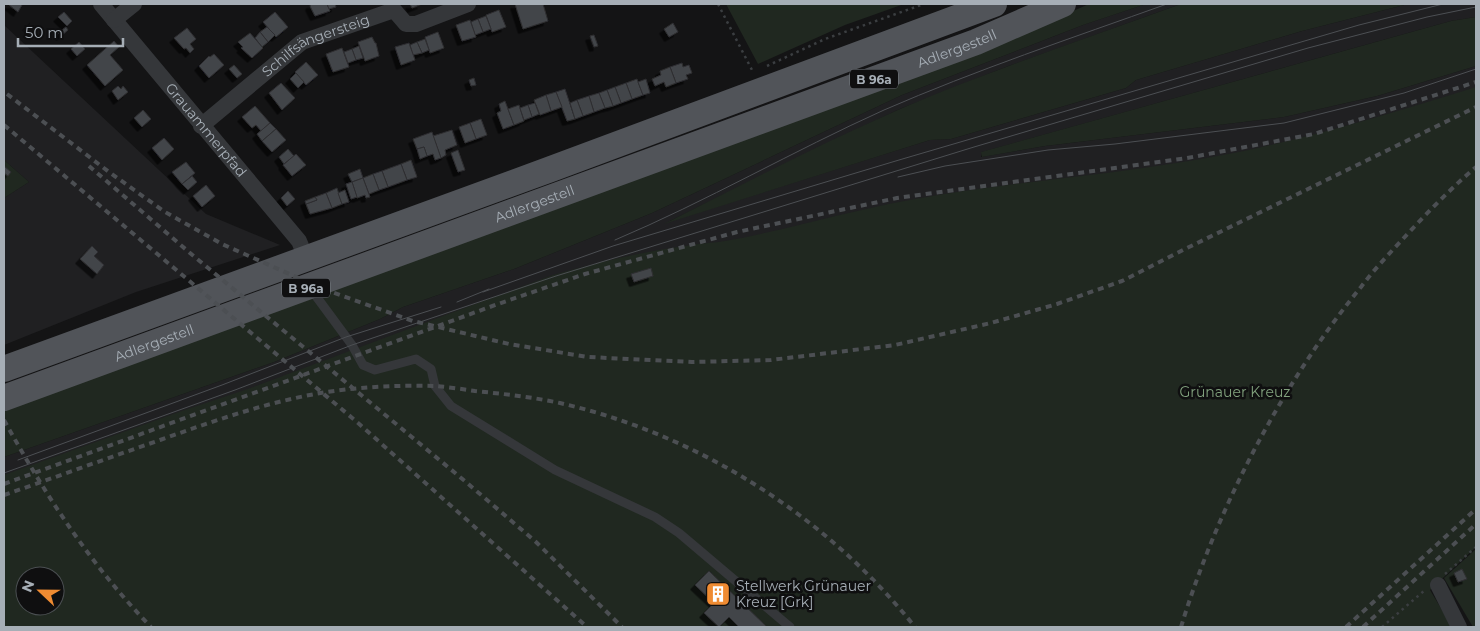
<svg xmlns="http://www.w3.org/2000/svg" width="1480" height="631" font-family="Montserrat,sans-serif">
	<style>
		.built { fill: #202022 }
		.green { fill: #202820; fill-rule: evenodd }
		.building { fill: #434548; stroke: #2e2e31; filter: url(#shadow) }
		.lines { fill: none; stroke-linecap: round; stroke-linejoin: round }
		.path { stroke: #3b3e41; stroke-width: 2.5; stroke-dasharray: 2.5 4; stroke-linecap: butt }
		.lane { stroke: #35373a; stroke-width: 9 }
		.street { stroke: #35373a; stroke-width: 16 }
		.primary { stroke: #515459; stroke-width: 26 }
		.tram { stroke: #4c4f53; stroke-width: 1 }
		.rail { stroke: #4c4f53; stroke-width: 4; stroke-dasharray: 6 5; stroke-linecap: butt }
		.labels { text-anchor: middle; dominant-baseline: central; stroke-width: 5; stroke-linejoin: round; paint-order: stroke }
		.shield { fill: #0f0f10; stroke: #797e84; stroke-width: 1 }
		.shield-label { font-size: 12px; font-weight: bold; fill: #a6aeb6 }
		.street-label { font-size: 14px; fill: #a6aeb6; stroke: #0f0f10 }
		.park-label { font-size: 14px; fill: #81a17d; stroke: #0f0f10 }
		.poi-label { font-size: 14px; fill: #a6aeb6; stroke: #0f0f10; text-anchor: start }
	</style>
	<defs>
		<filter id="shadow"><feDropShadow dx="-4.5" dy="4.5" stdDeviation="0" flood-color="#0009"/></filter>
	</defs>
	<rect width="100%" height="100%" fill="#141415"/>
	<g class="built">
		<path d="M1146,4H1181L1006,67L900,109L814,150L668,222L930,140L951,139L1126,88L1136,80L1302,31L1408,4H1476V17L1451,21L982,152L981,157L1045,146L1284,117L1377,96L1476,66V93L4,506V457L274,362L380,319L403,307L514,269L652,213L902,95L1083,25Z"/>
		<path d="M4,25L206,214L280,245L136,292L4,345V198L29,182L4,160Z"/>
	</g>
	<g class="green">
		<path d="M726,4H904L845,25L758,64Z"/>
		<path d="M1089,4H1146L1083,25L902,95L652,213L514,269L403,307L380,319L274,362L4,457V408L1016,36Z"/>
		<path d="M1181,4H1408L1302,31L1136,80L1126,88L951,139L930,140L664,224C742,185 820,144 900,109C991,70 1087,38 1181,4Z"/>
		<path d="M1476,17V66L1377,96L1284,117L1045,146L982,157L981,152L1451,21Z"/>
		<path d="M1476,87V547L1430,590L1452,627H4V475L179,412L248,389L553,275C598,262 646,251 692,245C703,243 714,243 725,241C787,230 848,211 910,200C1007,182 1105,176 1201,159C1295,143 1386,115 1476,87ZM25,576H55V606H25Z"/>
		<path d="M4,160L29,182L4,198Z"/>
		<path d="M1476,549V627H1473L1444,578Z"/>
	</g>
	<g class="building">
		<path d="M9,4H20L22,5L18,12L9,5Z"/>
		<path d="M311,4H327L330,11L315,16L310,6Z"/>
		<path d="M327,4H335L336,7L329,9Z"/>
		<path d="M410,4H422L412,8Z"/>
		<path d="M515,4H543L548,21L523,29Z"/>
		<path d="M499,10L506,27L492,32L486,15Z"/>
		<path d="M64,12L72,21L67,26L58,17Z"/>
		<path d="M275,12L288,27L276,37L263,22Z"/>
		<path d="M486,16L491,29L483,32L478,19Z"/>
		<path d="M478,19L483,32L475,35L471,22Z"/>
		<path d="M470,20L476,37L462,41L456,25Z"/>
		<path d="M673,23L678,32L669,37L664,29Z"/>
		<path d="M66,27L68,30L61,36L58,33Z"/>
		<path d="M267,27L275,35L268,42L260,32Z"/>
		<path d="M187,28L196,39L190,44L194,49L190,53L186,48L184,49L174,38Z"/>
		<path d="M260,32L268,42L262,47L255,38Z"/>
		<path d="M438,32L444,48L430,53L425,37Z"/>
		<path d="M250,33L263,48L252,58L241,48L243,47L238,42Z"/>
		<path d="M594,35L598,46L594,47L590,36Z"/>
		<path d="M372,37L375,43H376L379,56L365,61L358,42Z"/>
		<path d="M425,39L429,50L422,53L417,42Z"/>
		<path d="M114,41L119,47L110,55L123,70L105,86L87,65Z"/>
		<path d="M79,42L85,49L77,56L71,49Z"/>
		<path d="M417,42L422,53L413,55L410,45Z"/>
		<path d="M409,43L415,60L401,65L395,47Z"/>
		<path d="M359,46L363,58L356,60L352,49Z"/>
		<path d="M342,48L349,67L333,72L326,54Z"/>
		<path d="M352,49L356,60L348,63L344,52Z"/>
		<path d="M214,54L224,65L209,78L199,66L209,56L210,57Z"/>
		<path d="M306,62L318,75L306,85L295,72Z"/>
		<path d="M682,63L683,67L689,65L692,73L686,75L688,79L676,83L670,67Z"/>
		<path d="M234,65L242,74L237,78L229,69Z"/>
		<path d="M670,67L676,83L666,87L664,82L655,86L652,79L661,75L660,71Z"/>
		<path d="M296,73L304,82L298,88L290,79Z"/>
		<path d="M474,78L476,85L471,86L469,80Z"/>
		<path d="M637,79L643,95L632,99L626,83Z"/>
		<path d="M646,79L650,93L643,95L638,82Z"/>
		<path d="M281,83L295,98L282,110L269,93Z"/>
		<path d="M626,83L632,99L621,103L615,87Z"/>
		<path d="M118,86L121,89L123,86L128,92L118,100L112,91Z"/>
		<path d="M615,87L621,103L613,106L607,90Z"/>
		<path d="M565,89L575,119L567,121L556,92Z"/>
		<path d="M607,90L613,106L605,108L599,93Z"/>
		<path d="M556,92L562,107L551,111L546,95Z"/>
		<path d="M599,93L605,108L594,112L589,96Z"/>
		<path d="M546,95L551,111L540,115L534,100Z"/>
		<path d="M589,96L594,112L583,116L577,100Z"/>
		<path d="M577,100L583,116L575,119L570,103Z"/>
		<path d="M505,101L514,125L503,129L497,113L501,111L499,104Z"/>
		<path d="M535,103L539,114L532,117L528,105Z"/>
		<path d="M519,105L524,121L514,125L508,109Z"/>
		<path d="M528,105L532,117L524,120L520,108Z"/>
		<path d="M255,106L270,123L261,131L256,125L252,128L242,117Z"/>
		<path d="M143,110L151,119L142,127L134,118Z"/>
		<path d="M481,119L487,135L476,139L470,123Z"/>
		<path d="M270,123L276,129L262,141L257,134Z"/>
		<path d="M470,123L476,139L465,143L459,127Z"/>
		<path d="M276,129L286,140L272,152L262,141Z"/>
		<path d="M452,130L457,145L445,150L446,155L441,158L433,136Z"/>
		<path d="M432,132L441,158L435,160L433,154L427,156L424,147L417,149L413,139Z"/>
		<path d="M164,138L174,149L162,160L152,148Z"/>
		<path d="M424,147L427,156L420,159L417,149Z"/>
		<path d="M288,149L294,156L284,164L279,157Z"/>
		<path d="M458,150L465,170L458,172L451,153Z"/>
		<path d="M296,154L306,165L292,176L283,165Z"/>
		<path d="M411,160L417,177L407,180L401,164Z"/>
		<path d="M186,162L195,173L182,184L172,172Z"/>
		<path d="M401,164L407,180L388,187L382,171Z"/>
		<path d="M4,166L11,172L8,176L4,173Z"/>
		<path d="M360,169L363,178L352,182L348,174Z"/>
		<path d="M382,171L388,187L379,190L373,174Z"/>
		<path d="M373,174L379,190L369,194L363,178Z"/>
		<path d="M192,176L197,182L188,190L182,184Z"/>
		<path d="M363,178L370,197L366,198L365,195L357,198L352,182Z"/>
		<path d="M352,182L357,197L351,199L346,184Z"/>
		<path d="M206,185L215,196L202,207L193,196Z"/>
		<path d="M337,188L342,204L332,208L326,193Z"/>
		<path d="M345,190L349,202L342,204L338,193Z"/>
		<path d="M288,191L295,199L287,206L281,198Z"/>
		<path d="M326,193L332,208L310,214L306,204L317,200L315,197Z"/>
		<path d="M315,197L317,200L306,204L305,201Z"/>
		<path d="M92,246L98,252L94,256L104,265L97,274L80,259Z"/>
		<path d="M651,268L653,276L634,282L631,274Z"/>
		<path d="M1462,569L1467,579L1458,582L1454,573Z"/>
		<path d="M709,571L767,627H739L729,617L719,627L704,613L714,603L695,585Z"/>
	</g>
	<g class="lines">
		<g class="path">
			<path d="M718,4L753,72"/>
			<path d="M767,66L825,39L924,4"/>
			<path d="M1445,574L1476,547"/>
			<path d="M1382,627L1425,590"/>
		</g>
		<path class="lane" d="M310,288L352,345L363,365L375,370L416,359L431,369L435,386L451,406L555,470L655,517L679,533L790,627"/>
		<g class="street">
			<path id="s1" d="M101,4L299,241L306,258"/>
			<path d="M114,20L134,4"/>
			<path id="s2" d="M201,126L302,42L394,10L406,24H416L468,4"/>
			<path d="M1438,585L1459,627"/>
		</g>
		<g class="primary">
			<path d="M4,369L551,169L994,4"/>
			<path id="s3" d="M4,398L976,42L1063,4"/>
		</g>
		<g class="tram">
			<path d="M898,177L945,166L1048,150L1115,144L1284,123L1404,93L1476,69"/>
			<path d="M615,240C707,201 793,151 884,110C976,70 1072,38 1167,4"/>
			<path d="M483,292L613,246L899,160L1359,25L1443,4"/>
			<path d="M457,302L489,289"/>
			<path d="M18,460L222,385L346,337L441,307"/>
			<path d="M4,473L235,390L352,345L556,276L974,147L1308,48L1427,17L1476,7"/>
		</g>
		<g class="rail">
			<path d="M7,94L109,172L165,212L222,244L323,289L413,321L509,344L588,357L692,362L771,360L895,345L991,323L1057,304L1122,281L1185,249L1476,107"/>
			<path d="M4,125L357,422L587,627"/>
			<path d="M89,166L190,253L466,482L536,542L622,627"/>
			<path d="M4,420C46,496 90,564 151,627"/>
			<path d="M4,484L498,304L585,274L737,232L897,198L1187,158L1314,134L1476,82"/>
			<path d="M4,495C56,477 108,458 160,440C211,422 261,404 315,394C353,387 397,385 435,386C448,387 462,389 475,391C504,394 532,397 560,403C699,435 826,516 915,627"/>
			<path d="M1181,627C1217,509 1282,383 1361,287C1373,271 1387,256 1401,241C1425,215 1449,190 1476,167"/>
			<path d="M1346,627L1476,509"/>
			<path d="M1363,627L1476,524"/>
		</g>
	</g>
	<defs>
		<symbol id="building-square" viewBox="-11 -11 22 22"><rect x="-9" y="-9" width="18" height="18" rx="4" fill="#ef8b32" stroke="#0f0f10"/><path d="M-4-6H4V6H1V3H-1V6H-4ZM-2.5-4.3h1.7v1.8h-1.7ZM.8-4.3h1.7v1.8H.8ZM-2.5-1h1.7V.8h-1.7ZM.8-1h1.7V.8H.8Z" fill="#fff"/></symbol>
	</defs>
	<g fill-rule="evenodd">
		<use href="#building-square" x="704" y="580" width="28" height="28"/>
	</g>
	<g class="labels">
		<g class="shield">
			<rect x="850" y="69.5" width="48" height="19" rx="4"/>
			<rect x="282" y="278.5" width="48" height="19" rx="4"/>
		</g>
		<g class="shield-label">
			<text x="874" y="79">B 96a</text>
			<text x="306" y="288">B 96a</text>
		</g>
		<g class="street-label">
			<text stroke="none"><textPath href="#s2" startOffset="142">Schilfsängersteig</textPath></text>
			<text stroke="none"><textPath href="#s3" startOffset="1015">Adlergestell</textPath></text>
			<text stroke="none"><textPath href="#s1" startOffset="164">Grauammerpfad</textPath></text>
			<text stroke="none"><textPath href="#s3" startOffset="565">Adlergestell</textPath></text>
			<text stroke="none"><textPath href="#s3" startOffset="160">Adlergestell</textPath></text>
		</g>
		<g class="park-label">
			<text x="1235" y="392">Grünauer Kreuz</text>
		</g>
		<g class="poi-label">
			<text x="736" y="586">Stellwerk Grünauer<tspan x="736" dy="16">Kreuz [Grk]</tspan></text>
		</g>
	</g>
	<rect width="1480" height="631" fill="none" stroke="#a6aeb6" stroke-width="10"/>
	<g transform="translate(40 591) rotate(292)"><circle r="24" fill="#0f0f10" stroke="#4b4f52"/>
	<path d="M0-4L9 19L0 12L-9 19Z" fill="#ef8b32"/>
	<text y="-8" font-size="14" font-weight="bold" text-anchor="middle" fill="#a6aeb6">N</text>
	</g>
	<path d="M18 38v8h105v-8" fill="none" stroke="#a6aeb6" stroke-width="2.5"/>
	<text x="25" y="38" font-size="15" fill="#a6aeb6" stroke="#0f0f10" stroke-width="4" paint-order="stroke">50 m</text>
</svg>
